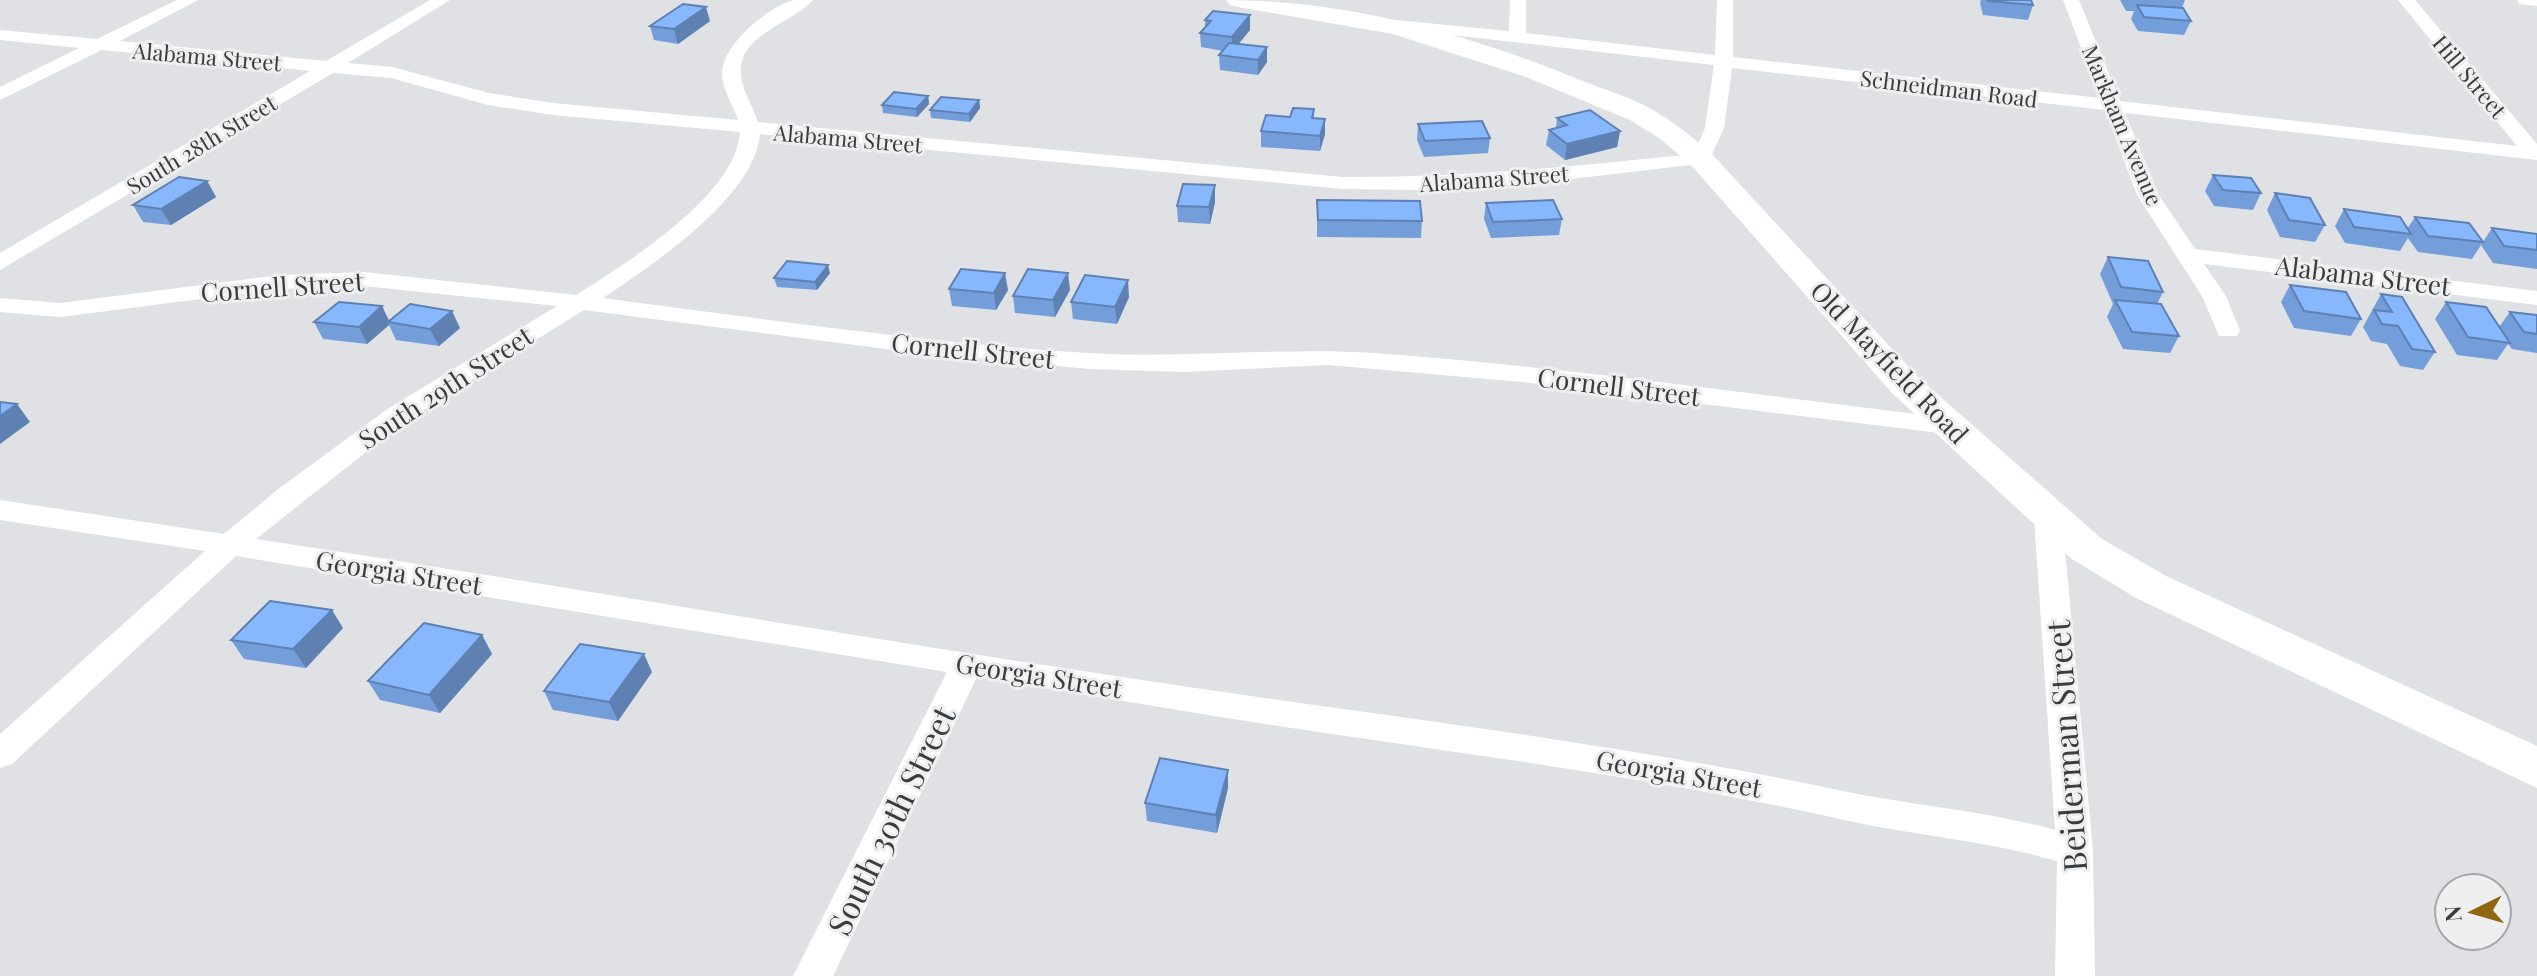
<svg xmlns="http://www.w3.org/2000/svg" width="2537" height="976" font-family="'Playfair Display',serif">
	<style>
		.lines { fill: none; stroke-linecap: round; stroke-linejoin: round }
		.minor { fill: #fff; fill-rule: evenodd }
		.secondary { fill: #fff; fill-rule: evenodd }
		.wall { fill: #749eda }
		.shaded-wall { fill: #5e81b2 }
		.building { fill: #87b8fe; stroke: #5e81b2; stroke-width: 2 }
		.labels { text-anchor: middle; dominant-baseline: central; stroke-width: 6; stroke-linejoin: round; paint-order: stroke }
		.far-street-label { font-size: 22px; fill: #3b3c3d; stroke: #edeff1 }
		.street-label { font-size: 26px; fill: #3b3c3d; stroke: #edeff1 }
		.near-street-label { font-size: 32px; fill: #3b3c3d; stroke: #edeff1 }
	</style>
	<rect width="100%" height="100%" fill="#dfe1e4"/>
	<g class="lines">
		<g class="minor">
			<path d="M177,0H198L120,41L326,61L430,0H450L348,63L392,67L489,93L553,103L738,120C733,105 722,89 722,73C722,45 769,6 794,0C800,0 808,0 813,0C791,25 731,36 742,81C745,95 753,108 758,122L1343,177C1461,178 1577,166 1694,154L1705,128L1714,65L1381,27L1375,26L1372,22L1375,18L1509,31L1510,0H1526V33L1715,55L1717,0H1733V57L2100,98L2063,0H2079L2120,101L2517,146L2398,0H2415L2537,144V160L2125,113L2159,195L2195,249L2537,291V305L2204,264L2226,296L2240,331L2237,336H2219L2202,296L2137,195L2105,110L1732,68L1724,128L1708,163L1528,184L1419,190L1343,189L760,134C755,197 651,266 603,298C764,319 926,343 1089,353C1184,359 1279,347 1374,353C1566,367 1757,395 1948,418L1957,420L1961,426L1957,432L1948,434L1522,382L1328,365L1185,372L1089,369L894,350L584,310L404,422L256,539C588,589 919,649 1251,696C1451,724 1651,750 1848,792C1917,806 1987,811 2055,830L2034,517L2038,510L2048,507L2058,510L2062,517L2093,851L2095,976H2055L2057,861C1988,841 1918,836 1849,821C1650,776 1448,752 1246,721C1156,707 1067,691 977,677L833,976H793L947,672L236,556L12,764L0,768V734L205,551L0,520V500L224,534L281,487L386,410L557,306L364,286L280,289L60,317L0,312V298L60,303L280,275L364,272L576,295C625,264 736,196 740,132L553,115L488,105L391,78L333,73L0,270V253L310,71L102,50L0,100V87L79,48L0,40V30L97,39Z"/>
			<path d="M2517,0H2537V6L2519,4Z"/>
		</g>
		<path class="secondary" d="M1226,0C1347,0 1468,34 1580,80C1603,89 1630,97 1653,110C1674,122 1692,137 1711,153L1918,377L2102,539L2166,576L2537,746V788L2136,598L2072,559L1892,393L1691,165L1659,138L1630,120L1526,77L1393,34L1238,7L1230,5Z"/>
	</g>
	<g class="wall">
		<path d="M1981,0H2031L2033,5L2028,20L1983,15L1980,3Z"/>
		<path d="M2120,0H2185L2182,8L2191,21L2184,35L2138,31L2131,19L2134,11H2126Z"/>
		<path d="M1205,20L1250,30L1238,44L1267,47V62L1258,75L1220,70L1219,55L1223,51L1201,47L1200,33L1205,27Z"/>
		<path d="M710,21L678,44L654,40L650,26Z"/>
		<path d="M928,96L929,104L917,117L883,113L882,105Z"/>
		<path d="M979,100L980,108L970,122L931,118L930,110Z"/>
		<path d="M1314,109V118L1325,134L1320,151L1261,147V131L1290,117Z"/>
		<path d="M1557,118L1620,131L1617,147L1565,160L1546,145L1549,130L1556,128Z"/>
		<path d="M1418,124L1490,138L1488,153L1424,157L1417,140Z"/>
		<path d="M2213,175L2261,193L2253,210L2214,206L2205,191Z"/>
		<path d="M207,181L216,197L171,225L143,222L133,205Z"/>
		<path d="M2275,193L2325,225L2315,242L2280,237L2267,210Z"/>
		<path d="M1317,200L1422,221L1421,238L1317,237Z"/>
		<path d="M1215,202L1210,224L1178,222L1177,206Z"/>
		<path d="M1486,203L1562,219L1559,235L1491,238L1484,219Z"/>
		<path d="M2344,209L2407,229L2415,217L2483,242L2472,259L2418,252L2408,238L2400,251L2345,243L2335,226Z"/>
		<path d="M2492,228L2537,234V269L2493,263L2481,245Z"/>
		<path d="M2108,257L2163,292L2157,304L2179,336L2170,353L2123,349L2107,317L2113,304L2100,274Z"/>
		<path d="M830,273L817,290L777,287L774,278Z"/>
		<path d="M2290,285L2361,319L2351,336L2294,328L2281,302Z"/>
		<path d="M949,289L1008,290L996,310L952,306Z"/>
		<path d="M1070,290L1055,317L1015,313L1013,296Z"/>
		<path d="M2381,294L2435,352L2423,370L2400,366L2387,344L2371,341L2363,327Z"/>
		<path d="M1129,297L1117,324L1073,319L1071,302Z"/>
		<path d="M2446,302L2499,327L2510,312L2537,315V353L2512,349L2508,344L2497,360L2457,355L2435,319Z"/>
		<path d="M382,306L389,321L460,328L439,346L396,340L389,325L367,344L323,339L314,322Z"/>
		<path d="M343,628L306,668L244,659L231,640Z"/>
		<path d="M482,635L492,654L440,713L380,700L368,681Z"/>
		<path d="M652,672L618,721L553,710L544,691Z"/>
		<path d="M1228,788L1217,833L1147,821L1145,803Z"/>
	</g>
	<g class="shaded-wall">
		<path d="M706,7L710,21L678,44L674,29Z"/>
		<path d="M1250,15V30L1232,52V37Z"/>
		<path d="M1267,47V62L1258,75V60Z"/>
		<path d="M928,96L929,104L917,117L916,109Z"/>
		<path d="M979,100L980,108L970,122L969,114Z"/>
		<path d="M1325,119V134L1320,151V136Z"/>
		<path d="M1620,131L1617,147L1565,160L1567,144Z"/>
		<path d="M207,181L216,197L171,225L161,209Z"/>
		<path d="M1215,185V202L1210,224L1209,207Z"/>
		<path d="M828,265L830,273L817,290L815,282Z"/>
		<path d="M1005,273L1008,290L996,310L994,293Z"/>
		<path d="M1068,273L1070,290L1055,317L1053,300Z"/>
		<path d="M1128,280L1129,297L1117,324L1115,307Z"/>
		<path d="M382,306L390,323L388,322L389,325L367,344L359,327Z"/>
		<path d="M452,311L460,328L439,346L430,329Z"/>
		<path d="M17,404L30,422L0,444V416Z"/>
		<path d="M332,610L343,628L306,668L293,649Z"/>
		<path d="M482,635L492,654L440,713L429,695Z"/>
		<path d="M644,654L652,672L618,721L609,702Z"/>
		<path d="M1228,770V788L1217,833L1216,815Z"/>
	</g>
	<g class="building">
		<path d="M1988,0H2031L2033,5L1988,1Z"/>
		<path d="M683,4L706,7L674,29L650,26Z"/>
		<path d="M2137,5L2183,8L2191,21L2144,17Z"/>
		<path d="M1213,11L1250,15L1232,37L1200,33L1211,21L1205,20Z"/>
		<path d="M1229,43L1267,47L1258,60L1219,55Z"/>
		<path d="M894,92L928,96L916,109L882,105Z"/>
		<path d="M941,97L979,100L969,114L930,110Z"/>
		<path d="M1293,108L1314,109L1312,118L1325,119L1320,136L1261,131L1266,115L1290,117Z"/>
		<path d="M1590,110L1620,131L1567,144L1549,130L1567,125L1557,118Z"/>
		<path d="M1482,121L1490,138L1425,141L1418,124Z"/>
		<path d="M2213,175L2251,178L2261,193L2223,190Z"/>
		<path d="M179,177L207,181L161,209L133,205Z"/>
		<path d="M1183,184L1215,185L1209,207L1177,206Z"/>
		<path d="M2275,193L2310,198L2325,225L2289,220Z"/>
		<path d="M1317,200L1420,201L1422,221L1318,220Z"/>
		<path d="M1553,200L1562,219L1493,222L1486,203Z"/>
		<path d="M2344,209L2400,217L2411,234L2354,227Z"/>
		<path d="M2415,217L2469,223L2483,242L2428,236Z"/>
		<path d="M2492,228L2537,234V250L2504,246Z"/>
		<path d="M2108,257L2148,261L2163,292L2121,287Z"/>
		<path d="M787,261L828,265L815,282L774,278Z"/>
		<path d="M961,269L1005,273L994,293L949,289Z"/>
		<path d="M1028,269L1068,273L1053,300L1013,296Z"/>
		<path d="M1085,275L1128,280L1115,307L1071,302Z"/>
		<path d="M2290,285L2346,292L2361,319L2304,311Z"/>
		<path d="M2381,294L2402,297L2435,352L2412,349L2398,326L2382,324L2374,310L2392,312Z"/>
		<path d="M2115,300L2161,304L2179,336L2132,332Z"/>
		<path d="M339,302L382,306L359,327L314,322Z"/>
		<path d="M2446,302L2486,307L2510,343L2468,337Z"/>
		<path d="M410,304L452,311L430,329L388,322Z"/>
		<path d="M2510,312L2537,315V334L2524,332Z"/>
		<path d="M0,402L17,404L0,416Z"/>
		<path d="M270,601L332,610L293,649L231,640Z"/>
		<path d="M424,623L482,635L429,695L368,681Z"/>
		<path d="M580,644L644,654L609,702L544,691Z"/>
		<path d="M1160,758L1228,770L1216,815L1145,803Z"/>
	</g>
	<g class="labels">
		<g class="far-street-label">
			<text transform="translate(207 56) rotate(5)">Alabama Street</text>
			<text transform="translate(2470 76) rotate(50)">Hill Street</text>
			<text transform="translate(1949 88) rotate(7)">Schneidman Road</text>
			<text transform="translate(2123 125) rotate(67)">Markham Avenue</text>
			<text transform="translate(848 138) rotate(5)">Alabama Street</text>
			<text transform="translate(201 144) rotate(-31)">South 28th Street</text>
			<text transform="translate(1494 178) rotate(-4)">Alabama Street</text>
		</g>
		<g class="street-label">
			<text transform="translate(2363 275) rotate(7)">Alabama Street</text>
			<text transform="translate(282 286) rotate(-4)">Cornell Street</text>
			<text transform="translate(973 350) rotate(6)">Cornell Street</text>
			<text transform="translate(1890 362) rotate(46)">Old Mayfield Road</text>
			<text transform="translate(1619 386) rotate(7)">Cornell Street</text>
			<text transform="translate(445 387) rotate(-33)">South 29th Street</text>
			<text transform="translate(399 572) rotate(9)">Georgia Street</text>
			<text transform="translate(1039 675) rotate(9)">Georgia Street</text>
			<text transform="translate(1679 773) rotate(10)">Georgia Street</text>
		</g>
		<g class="near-street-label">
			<text transform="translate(2065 746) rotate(-94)">Beiderman Street</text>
			<text transform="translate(890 820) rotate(-64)">South 30th Street</text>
		</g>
	</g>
	<g transform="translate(2473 912) rotate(265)"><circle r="38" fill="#edeff1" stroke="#a6a7a9" stroke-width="2"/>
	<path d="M0-6L14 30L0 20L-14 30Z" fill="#91650e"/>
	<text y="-12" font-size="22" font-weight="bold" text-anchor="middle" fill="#3b3c3d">N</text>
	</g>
</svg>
